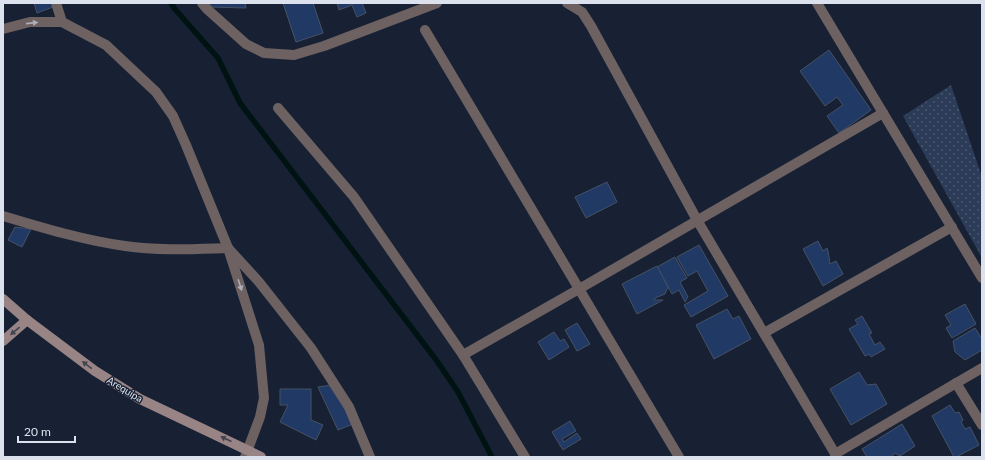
<svg xmlns="http://www.w3.org/2000/svg" width="985" height="460" font-family="Lato,sans-serif">
	<style>
		.park { fill: url(#park-dots) }
		.lines { fill: none; stroke-linecap: round; stroke-linejoin: round }
		.stream { stroke: #001313; stroke-width: 5.5 }
		.building { fill: #213965; stroke: #455165 }
		.lane { stroke: #6d6161; stroke-width: 10 }
		.street { stroke: #6d6161; stroke-width: 10 }
		.secondary { stroke: #998485; stroke-width: 10 }
		.oneway { fill: #afaeb6 }
		.oneway2 { fill: #444450 }
		.labels { text-anchor: middle; dominant-baseline: central; stroke-width: 3; stroke-linejoin: round; paint-order: stroke }
		.street-label { font-size: 10px; fill: #dbe2ee; stroke: #172133 }
	</style>
	<defs>
		<pattern id="park-dots" width="8" height="8" patternUnits="userSpaceOnUse"><rect width="8" height="8" fill="#2c3b57"/><path d="M2 2h.1M6 6h.1" fill="none" stroke="#4a576f" stroke-width="1.8" stroke-linecap="round"/></pattern>
	</defs>
	<rect width="100%" height="100%" fill="#172133"/>
	<path class="park" d="M951,85L982,177V258L903,116Z"/>
	<g class="lines">
		<path class="stream" d="M171,3L174,8L218,58L240,103L437,361L458,392L492,457"/>
	</g>
	<g class="building">
		<path d="M34,3H52L53,7L37,13Z"/>
		<path d="M210,3H245L246,8L210,7Z"/>
		<path d="M283,3H313L323,33L296,42Z"/>
		<path d="M337,3H362L366,13L357,17L352,5L339,10Z"/>
		<path d="M829,50L871,110L839,133L827,116L843,105L837,97L825,106L800,71Z"/>
		<path d="M607,182L617,202L586,218L575,197Z"/>
		<path d="M15,227L31,229L22,247L8,240Z"/>
		<path d="M818,241L823,251L827,248L828,251L830,264L836,261L843,274L823,286L803,249Z"/>
		<path d="M699,245L728,296L691,317L684,305L708,291L697,271L688,276L677,257Z"/>
		<path d="M675,257L687,278L680,282L688,297L685,302L679,290L672,294L657,267Z"/>
		<path d="M657,266L668,287L665,294L655,298L654,300H663L637,314L622,284Z"/>
		<path d="M965,304L976,324L952,338L946,328L951,325L945,315Z"/>
		<path d="M727,309L733,319L739,316L751,339L714,359L696,325Z"/>
		<path d="M862,316L872,333L869,334L875,345L880,342L885,349L871,357L869,354L865,356L849,329L858,324L855,320Z"/>
		<path d="M577,323L590,344L577,351L565,330Z"/>
		<path d="M975,328L982,339V350L965,360L955,352L953,341Z"/>
		<path d="M554,332L560,341L564,339L569,347L549,360L538,342Z"/>
		<path d="M859,372L867,385L876,384L887,404L851,425L830,389Z"/>
		<path d="M332,385L353,424L338,430L318,387Z"/>
		<path d="M280,389H311V420L323,425L316,440L280,422L288,405H280Z"/>
		<path d="M950,405L955,413L959,412L963,420L961,422L965,429L970,427L979,445L956,457H954L932,416Z"/>
		<path d="M570,421L576,431L562,439L564,442L577,433L581,439L563,450L552,432Z"/>
		<path d="M902,424L915,446L900,456L895,453L892,456L893,457H867L862,449Z"/>
	</g>
	<g class="lines">
		<path class="lane" d="M228,248L259,282L311,348L349,407L370,457"/>
		<g class="street">
			<path d="M56,3L62,22L106,45L156,92L173,116L186,145L228,248L259,345L264,398L260,417L245,457"/>
			<path d="M202,3L207,9L246,44L264,53L294,55L324,46L437,3"/>
			<path d="M567,3L582,12L591,26L697,220L837,457"/>
			<path d="M817,3L982,278"/>
			<path d="M3,29L30,22H62"/>
			<path d="M425,30L679,457"/>
			<path d="M278,108L354,197L463,355L525,457"/>
			<path d="M3,216C43,228 83,240 125,246C159,251 194,249 228,248"/>
			<path d="M764,333L952,227"/>
			<path d="M463,355L579,289L883,113"/>
			<path d="M956,383L982,425"/>
			<path d="M835,454L982,368"/>
		</g>
		<g class="secondary">
			<path d="M3,299L27,320L95,371L140,399L247,450L261,457"/>
			<path d="M3,341L27,320"/>
		</g>
	</g>
	<defs><path id="oneway-solid" d="M-6-.8H1V-3.2L6.5 0L1 3.2V.8H-6Z"/></defs>
	<g class="oneway">
		<use href="#oneway-solid" transform="translate(32 23) rotate(-6)"/>
		<use href="#oneway-solid" transform="translate(240 285) rotate(72)"/>
	</g>
	<g class="oneway2">
		<use href="#oneway-solid" transform="translate(15 331) rotate(140)"/>
		<use href="#oneway-solid" transform="translate(87 365) rotate(-143)"/>
		<use href="#oneway-solid" transform="translate(226 439) rotate(-155)"/>
	</g>
	<g class="labels">
		<g class="street-label">
			<text transform="translate(125 389) rotate(31)">Arequipa</text>
		</g>
	</g>
	<rect width="985" height="460" fill="none" stroke="#dbe2ee" stroke-width="8"/>
	<path d="M18 436v6h57v-6" fill="none" stroke="#dbe2ee" stroke-width="2"/>
	<text x="24" y="436" font-size="12" fill="#dbe2ee" stroke="#172133" stroke-width="3" paint-order="stroke">20 m</text>
</svg>
